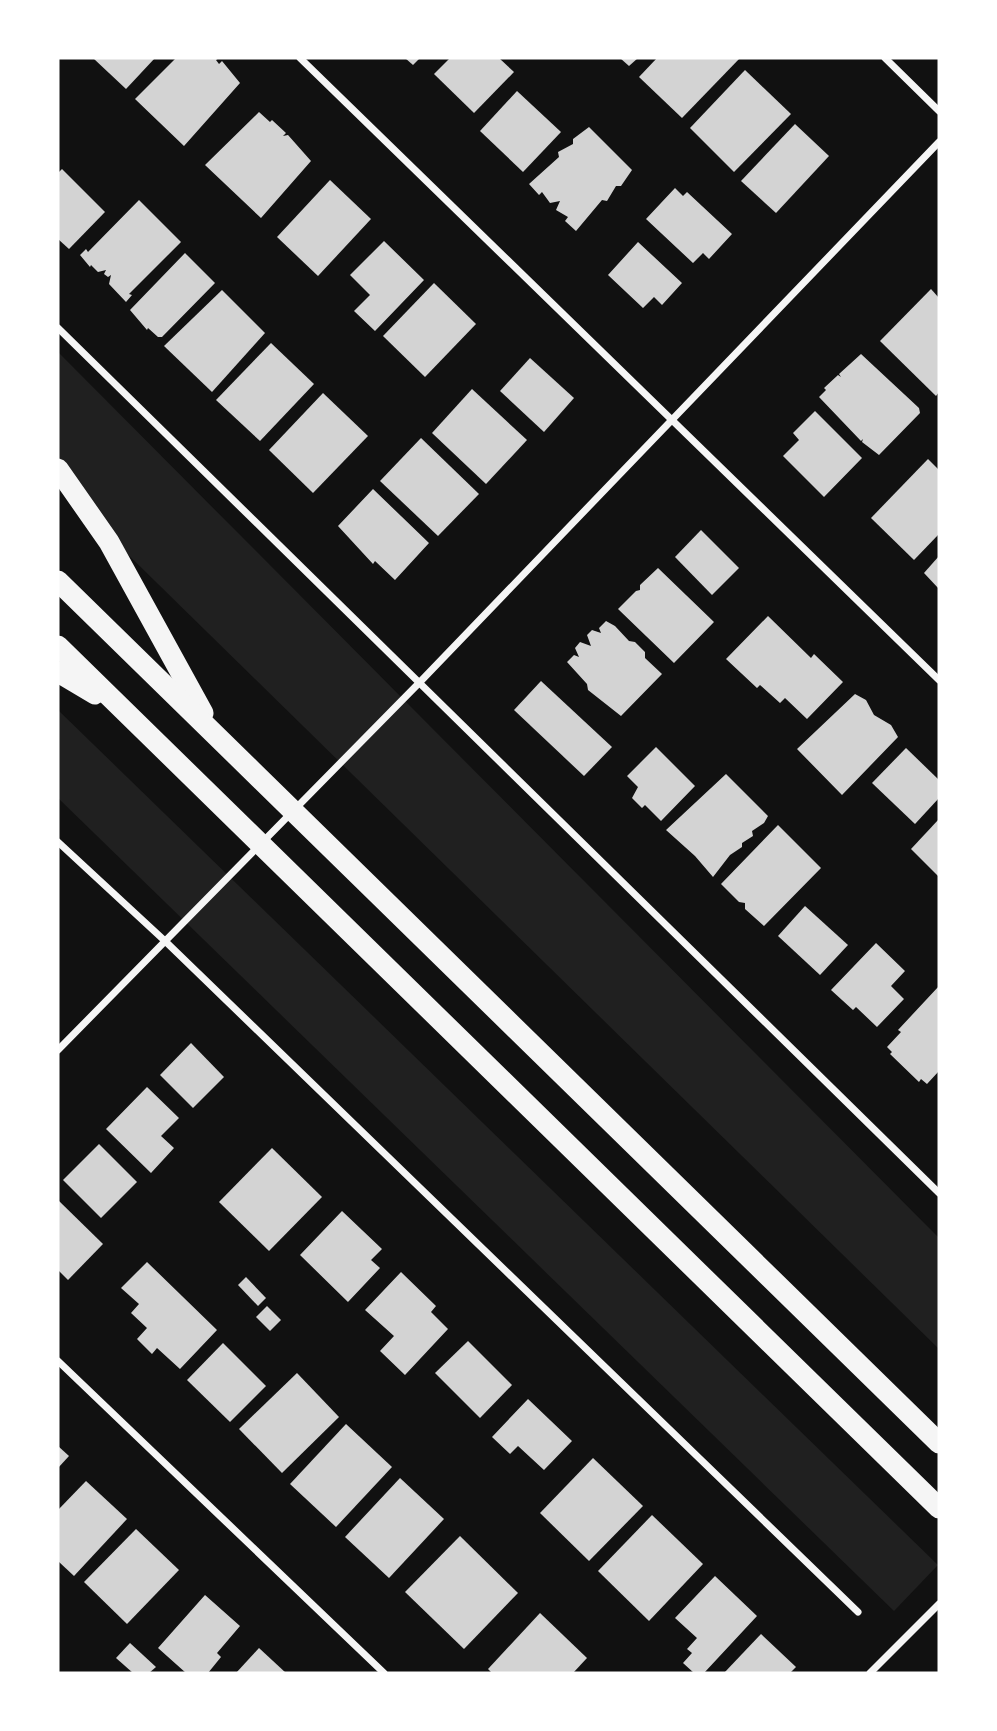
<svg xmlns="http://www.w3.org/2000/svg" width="997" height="1731" font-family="'Fira Sans',sans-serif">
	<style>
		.green { fill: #202020 }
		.building { fill: #d3d3d3 }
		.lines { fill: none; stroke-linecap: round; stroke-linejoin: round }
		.minor { stroke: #f5f5f5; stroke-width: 7 }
		.motorway { stroke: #f5f5f5; stroke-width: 21 }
	</style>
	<rect width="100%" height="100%" fill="#111"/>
	<g class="green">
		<path d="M58,352L939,1238V1349L58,486Z"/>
		<path d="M58,710L938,1565L894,1611L58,798Z"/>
	</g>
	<g class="building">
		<path d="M93,58H155L126,89Z"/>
		<path d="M176,58H219L216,60L219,64L222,61L240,83L184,146L135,99Z"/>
		<path d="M405,58H420L413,65Z"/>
		<path d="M450,58H499L514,72L474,113L434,74Z"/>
		<path d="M620,58H638L629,66Z"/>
		<path d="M657,58H740L682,118L639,77Z"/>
		<path d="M745,70L791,114L734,172L690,128Z"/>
		<path d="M517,91L561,132L523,172L480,131Z"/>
		<path d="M259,112L270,122L272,120L286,133L283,136L288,135L311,161L261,218L205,165Z"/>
		<path d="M795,124L829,156L776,213L741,181Z"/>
		<path d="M589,127L632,170L621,186H616L607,201L602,200L576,231L565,221L568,217L556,210L560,201L550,203L542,192L539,195L529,184L559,157L558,152L573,144V139Z"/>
		<path d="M62,169L105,212L69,249L58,239V173Z"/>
		<path d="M330,180L371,219L318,276L277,237Z"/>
		<path d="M675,188L683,196L687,192L732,234L709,259L703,253L693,263L646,219Z"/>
		<path d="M139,200L181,242L129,294L132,295L126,302L109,284L111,275L108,277L104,274L106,270L98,272L91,265L90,267L80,255L86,249L88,252Z"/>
		<path d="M384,241L424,280L375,331L354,311L370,295L350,275Z"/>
		<path d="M638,242L682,283L662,305L654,297L643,308L608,275Z"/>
		<path d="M185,253L215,283L162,337H158L148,328L147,330L130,310Z"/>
		<path d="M434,283L476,324L425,377L383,336Z"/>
		<path d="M931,289L939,298V392L936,396L880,341Z"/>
		<path d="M222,290L265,333L212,392L164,346Z"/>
		<path d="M271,343L314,384L260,441L216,400Z"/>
		<path d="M861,354L919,408L920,413L879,455L862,442L863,439L861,441L819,397L826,390L824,388L838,375L841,377L839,374Z"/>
		<path d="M530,358L574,398L544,432L500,391Z"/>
		<path d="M472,389L527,440L486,484L432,433Z"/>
		<path d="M323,393L368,436L313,493L269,450Z"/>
		<path d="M815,411L862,458L824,497L783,456L799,440L793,433Z"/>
		<path d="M421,438L479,494L438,536L380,481Z"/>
		<path d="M928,459L939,470V534L914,560L871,518Z"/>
		<path d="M373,489L429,543L395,580L375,561L373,564L338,526Z"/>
		<path d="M701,530L739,568L712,595L675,557Z"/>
		<path d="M939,556V589L924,573Z"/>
		<path d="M658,568L714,622L674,663L618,609L636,591L640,590V585Z"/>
		<path d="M768,616L811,658L814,654L843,682L807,719L785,698L780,703L760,685L757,688L726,659Z"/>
		<path d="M606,621L615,626L629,641L635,642L645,652V658L662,674L621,716L588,690L587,684L567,662L574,655L579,657L575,648L580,642L591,646L587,635L592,630L601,633L599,628Z"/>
		<path d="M541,681L612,747L584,776L514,710Z"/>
		<path d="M855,694L866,700L874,715L891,725L898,737L842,795L797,749Z"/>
		<path d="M656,747L695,786L661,821L645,805L642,808L632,798L638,787L627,776Z"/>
		<path d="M906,748L939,780V798L915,824L872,783Z"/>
		<path d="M726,774L768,816L764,823L752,831L753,836L742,843V847L730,855L713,877L695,856L666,830Z"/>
		<path d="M939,819V877L911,849Z"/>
		<path d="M778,825L821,868L764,926L745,909V903L739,902L721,884Z"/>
		<path d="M805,906L848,945L820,975L778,936Z"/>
		<path d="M876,943L905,971L891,986L904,999L877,1027L856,1007L853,1010L831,990Z"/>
		<path d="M939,986V1071L927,1084L921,1079L919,1082L890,1054L892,1052L887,1047L901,1032L898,1030Z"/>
		<path d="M191,1043L224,1077L193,1108L160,1075Z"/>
		<path d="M147,1087L179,1118L161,1136L174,1148L151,1173L106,1129Z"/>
		<path d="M99,1144L137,1182L101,1218L63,1180Z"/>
		<path d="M272,1148L322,1197L269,1251L219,1202Z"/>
		<path d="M58,1200L103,1244L68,1280L58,1270Z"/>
		<path d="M342,1211L382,1249L371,1260L380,1268L348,1302L300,1255Z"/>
		<path d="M147,1262L217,1330L180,1369L157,1348L152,1354L137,1339L147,1328L131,1313L139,1304L121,1288Z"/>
		<path d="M401,1272L436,1306L431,1312L448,1329L405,1375L380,1351L394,1336L365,1310Z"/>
		<path d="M246,1277L266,1298L258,1306L238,1285Z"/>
		<path d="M267,1306L281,1320L270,1331L256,1317Z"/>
		<path d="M468,1341L512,1385L480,1418L435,1373Z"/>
		<path d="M223,1343L266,1386L230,1422L187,1380Z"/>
		<path d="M297,1373L339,1417L282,1473L239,1429Z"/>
		<path d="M528,1399L572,1441L544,1470L518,1446L510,1454L492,1437Z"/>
		<path d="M346,1424L392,1467L336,1527L290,1484Z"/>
		<path d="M58,1446L69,1456L58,1468Z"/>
		<path d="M593,1458L643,1506L589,1561L540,1513Z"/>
		<path d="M400,1478L444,1519L389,1578L345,1537Z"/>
		<path d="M86,1481L127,1519L74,1576L58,1561V1510Z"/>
		<path d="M652,1515L703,1564L649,1621L598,1571Z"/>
		<path d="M136,1529L179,1570L127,1624L84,1582Z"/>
		<path d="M460,1536L518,1593L464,1649L405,1592Z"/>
		<path d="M715,1576L757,1616L704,1673H694L683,1663L692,1653L687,1649L697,1638L675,1618Z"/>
		<path d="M205,1595L240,1626L217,1653L221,1657L208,1673H186L158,1648Z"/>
		<path d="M540,1613L587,1658L573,1673H492L488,1669Z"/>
		<path d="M761,1634L796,1667L790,1673H724Z"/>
		<path d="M130,1643L156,1667L149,1673H133L116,1658Z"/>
		<path d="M259,1648L286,1673H236Z"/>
	</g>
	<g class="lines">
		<g class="minor">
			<path d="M300,58L939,680"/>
			<path d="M885,58L939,111"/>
			<path d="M58,328L939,1193"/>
			<path d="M58,842L165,941L858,1612"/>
			<path d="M58,1050L420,682L939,142"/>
			<path d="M58,1361L384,1673"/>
			<path d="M870,1673L939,1604"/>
		</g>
		<g class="motorway">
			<path d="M58,469L109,542L203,713"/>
			<path d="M58,581L939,1443"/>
			<path d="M58,646L939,1508"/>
			<path d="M58,672L95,694"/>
		</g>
	</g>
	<rect width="997" height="1731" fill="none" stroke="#ffffff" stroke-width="119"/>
</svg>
